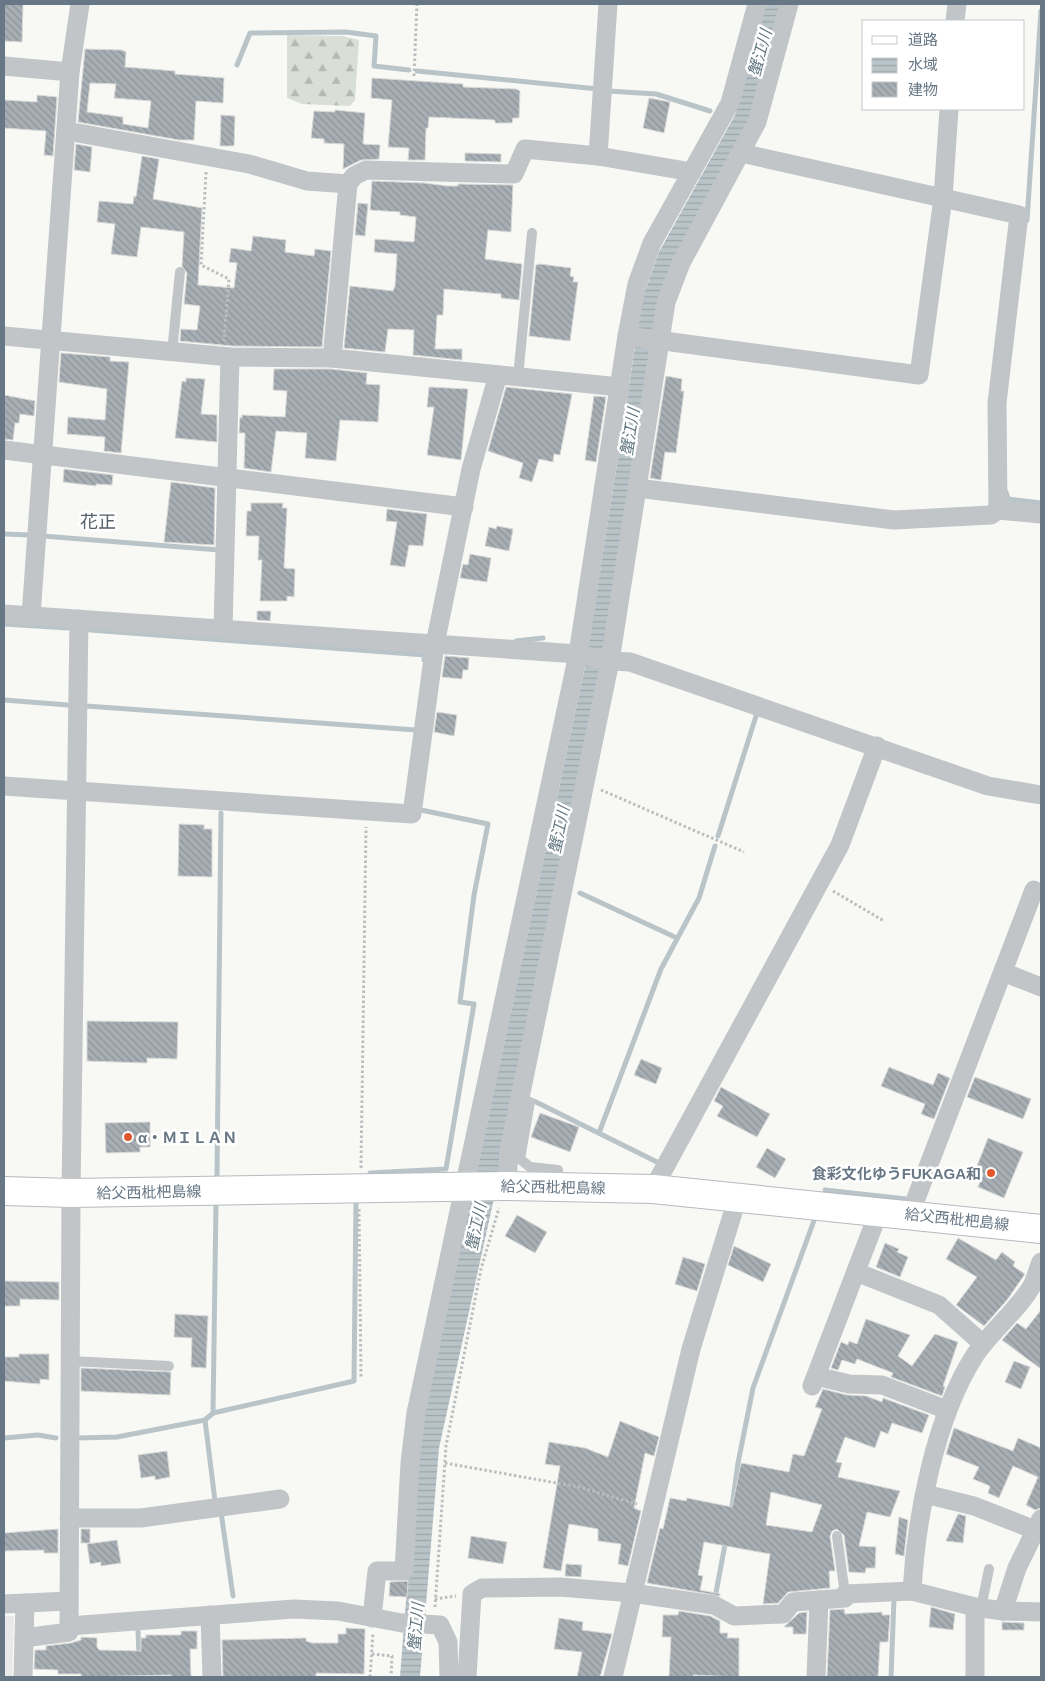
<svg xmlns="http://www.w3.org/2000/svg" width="1045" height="1681" font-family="Helvetica,'Noto Sans JP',sans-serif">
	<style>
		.built { fill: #e8e9e8 }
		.forest { fill: url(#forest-firs) }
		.water { fill: url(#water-rules) }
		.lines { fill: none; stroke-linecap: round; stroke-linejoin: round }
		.stream { stroke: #b9c4c9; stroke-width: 5 }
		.building { fill: url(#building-back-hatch); stroke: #d9d9d7; fill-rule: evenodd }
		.secondary-casing { stroke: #b5babf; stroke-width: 30 }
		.path { stroke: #bbbec0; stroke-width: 3; stroke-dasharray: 2.5 2.5; stroke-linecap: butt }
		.lane { stroke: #c1c5c8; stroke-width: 10 }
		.street { stroke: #c1c5c8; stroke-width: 19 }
		.secondary { stroke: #fff; stroke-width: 28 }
		.poi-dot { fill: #e0582c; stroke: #fff; stroke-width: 2 }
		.labels { text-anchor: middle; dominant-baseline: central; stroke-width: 5; stroke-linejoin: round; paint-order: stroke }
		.poi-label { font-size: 15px; font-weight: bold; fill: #677785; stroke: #fff; text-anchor: start }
		.street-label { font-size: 15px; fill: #677785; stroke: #fff }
		.water-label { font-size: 16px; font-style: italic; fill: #637881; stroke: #fff }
		.quarter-label { font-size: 18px; fill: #55616a; stroke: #fff }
	</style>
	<defs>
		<pattern id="forest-firs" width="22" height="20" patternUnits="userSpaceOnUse" patternTransform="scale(1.25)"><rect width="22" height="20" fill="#d9ded6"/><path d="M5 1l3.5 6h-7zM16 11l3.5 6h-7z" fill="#b4b9b3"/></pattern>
		<pattern id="water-rules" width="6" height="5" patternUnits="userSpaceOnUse" patternTransform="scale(1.25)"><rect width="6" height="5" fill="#b9c4c9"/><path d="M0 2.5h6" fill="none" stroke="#9aa4a9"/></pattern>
		<pattern id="building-back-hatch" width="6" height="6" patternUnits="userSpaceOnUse" patternTransform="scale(1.25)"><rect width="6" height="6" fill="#a7afb5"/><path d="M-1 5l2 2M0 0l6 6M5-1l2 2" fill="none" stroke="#8c9399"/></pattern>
	</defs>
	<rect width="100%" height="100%" fill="#f8f8f5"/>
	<path class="built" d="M4,1616H14L12,1677H4Z"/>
	<path class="forest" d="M287,35L342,36L359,40L355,100L350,106L302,104L287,98Z"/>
	<path class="water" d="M766,4H784L750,119L677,261L606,652L496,1189L439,1448L420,1677H400L417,1461L425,1413L586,662L643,296L659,252L735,115Z"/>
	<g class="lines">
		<g class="stream">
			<path d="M237,65L250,33L346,32L376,36L374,66L409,70"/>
			<path d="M417,71L598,89"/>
			<path d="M608,91L656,94L710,111"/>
			<path d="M1027,220L1041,11"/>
			<path d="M1006,492L1008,499L1041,503"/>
			<path d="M4,534L30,535"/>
			<path d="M43,536L219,550"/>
			<path d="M4,624L68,628"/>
			<path d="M90,630L425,655L424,660"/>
			<path d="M516,641L543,638"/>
			<path d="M4,700L68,705"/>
			<path d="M86,706L416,730"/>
			<path d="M718,836L757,713L755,712"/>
			<path d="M580,893L677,938"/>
			<path d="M534,1101L657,1162"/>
			<path d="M599,1133L661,969L699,898L715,846"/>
			<path d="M370,1173L446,1169L474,1004L460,1002L474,895L488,824L421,810"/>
			<path d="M217,1175L221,813"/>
			<path d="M825,1190L906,1199"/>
			<path d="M213,1413L354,1381L356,1201"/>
			<path d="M4,1438L38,1435L56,1438"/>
			<path d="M77,1438L117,1437L205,1420"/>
			<path d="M215,1501L205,1420L213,1413L216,1204"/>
			<path d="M221,1512L233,1596"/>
			<path d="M731,1514L738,1463L753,1388L816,1215"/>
			<path d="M710,1597L715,1598L726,1539"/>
			<path d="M138,1630L139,1657"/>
			<path d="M891,1677L894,1599"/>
		</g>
	</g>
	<g class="building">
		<path d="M4,4H23L22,42L4,41Z"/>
		<path d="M85,49L122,50L126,52L125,67L175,71V74L224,78L223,103L196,101L194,140H179L78,122ZM90,83L116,84L114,98L151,101L148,128L123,124V117L87,112Z"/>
		<path d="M372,78L463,84V87L516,89L520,91L519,118H513L512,123H495V120L429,117L428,128H426L425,160H408L409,148L388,147L392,100L371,98Z"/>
		<path d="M37,95L57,97L53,156L44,155L46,131L4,128V100L37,102Z"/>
		<path d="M649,98L670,102L664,133L643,128Z"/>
		<path d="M335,110L365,113L363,144L380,145L379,159L361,160L343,169L344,144L324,143V139L311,138L314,111L335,112Z"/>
		<path d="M221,115L235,116L234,146H220Z"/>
		<path d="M76,144L92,147L90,172L74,170Z"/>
		<path d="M465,153L501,154V162L465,161Z"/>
		<path d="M142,156L159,159L153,199L202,208L198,285L234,288L237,263L229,262L231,248L251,251L253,236L286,240L285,252L314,256L315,249L331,251L322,347L233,346L180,341L181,329L197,330L200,306L184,304L187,273L182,266L184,232L141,227L137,257L111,254L115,224L97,222L99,201L133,204L134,196L136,197Z"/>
		<path d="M372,181L424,183L448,186H458V184L513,185L511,232L488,230L485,259L522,264L519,300L501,298V294L444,289L443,315H437L435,349H462V360L413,355L414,330L388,329L385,352L344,348L350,286L393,291L395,286L397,254L374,252L375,239L414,242L416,217L400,215V212L370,210Z"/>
		<path d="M358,203L368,204L365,236L355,235Z"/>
		<path d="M540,264L571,268L570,276L574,277L573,282H578L570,341L529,336L536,265Z"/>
		<path d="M61,353L110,357V361L129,362L121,453L104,451L105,437L67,434L68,417L105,420L107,389L59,382Z"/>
		<path d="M274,369H331L367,373L366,384L380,385L378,422L340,420L336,461L305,458L307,433L276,431L271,472L244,468L245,433H239L240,417L242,418V415L285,417L287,391L273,390Z"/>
		<path d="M666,376L682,379L681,391H684L676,453L665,452L661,480L650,478Z"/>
		<path d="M186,378L205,379L201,414L217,415V442L175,438L182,381L186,382Z"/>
		<path d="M429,387L468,389L461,460L427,455L434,407H427Z"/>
		<path d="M506,387L572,394L560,455L554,454L553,462L539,459L532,482L519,478L523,463L488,451Z"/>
		<path d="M4,395L35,401L34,416L20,414L19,423H15L13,440L4,439Z"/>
		<path d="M594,396L606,397L596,462L585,460Z"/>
		<path d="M64,469L113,475L112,485L96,484V486L63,482Z"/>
		<path d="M171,482L215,488L214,545L164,542Z"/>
		<path d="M251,503H283L282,508H287L284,568L295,569L294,597L287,596V601H260L262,560H258L259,536H246L247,511H251Z"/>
		<path d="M387,509L427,514L423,546L409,545L405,567L390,565L397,522L386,521Z"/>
		<path d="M497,526L513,529L509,551L485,546L489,527L496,529Z"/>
		<path d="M470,554L491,558L487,582L460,578L463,564L468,565Z"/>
		<path d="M257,611H271L270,621L257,620Z"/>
		<path d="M445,656L469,658L468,670H463L462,679L442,677Z"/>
		<path d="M437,712L457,715L454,736L434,732Z"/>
		<path d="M179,824L204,825V829H212V877L178,876Z"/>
		<path d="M87,1021L178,1022L177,1059L147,1058V1063L87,1061Z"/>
		<path d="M641,1059L662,1068L656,1084L634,1075Z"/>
		<path d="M889,1067L933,1085L938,1073L950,1078L934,1119L921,1114L925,1104L881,1086Z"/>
		<path d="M975,1077L1031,1099L1023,1119L967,1097Z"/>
		<path d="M721,1087L770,1114L757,1137L717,1116L723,1106L714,1101Z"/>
		<path d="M540,1113L579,1127L570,1152L531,1137Z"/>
		<path d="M150,1122V1147H140V1152L106,1153L105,1123Z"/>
		<path d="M988,1138L1023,1152L1004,1198L978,1187L983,1174L975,1171Z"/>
		<path d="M767,1148L786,1159L775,1178L756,1167Z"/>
		<path d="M517,1215L547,1232L535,1253L505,1236Z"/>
		<path d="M958,1238L996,1260L1002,1252L1015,1262L1013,1266L1025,1274L1007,1300L984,1326L956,1305L977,1277L946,1259Z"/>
		<path d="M885,1243L899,1249L897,1252L908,1257L900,1277L876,1267Z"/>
		<path d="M734,1246L771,1264L763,1282L728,1265Z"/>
		<path d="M683,1257L705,1264L697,1291L675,1284Z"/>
		<path d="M4,1281L59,1282V1300L20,1299V1306H4Z"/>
		<path d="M1041,1310V1369L1002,1340L1017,1323L1026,1329Z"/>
		<path d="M175,1314L208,1316L206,1368L191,1367L192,1338L174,1337Z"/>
		<path d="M866,1319L910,1335L898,1356L912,1366L935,1334L958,1342L943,1386L945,1387L942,1396L891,1377L893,1373L857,1359L855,1364L842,1360L838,1370L831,1368L841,1342L848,1345L849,1341L857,1344Z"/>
		<path d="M19,1354H49V1380L40,1379V1384L4,1381V1357H19Z"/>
		<path d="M1014,1361L1030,1367L1021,1389L1005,1382Z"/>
		<path d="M81,1368L171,1372L170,1395L81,1391Z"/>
		<path d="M823,1389L847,1395L866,1396L882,1402L883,1398L929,1415L922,1433L892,1423L888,1434L881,1431L875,1448L845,1437L836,1462L842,1463L838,1477L900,1491L890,1517L867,1512L859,1546L876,1547L875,1568H866L865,1573L849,1572L844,1535L837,1529L832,1531L830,1536L835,1571H829L830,1588L788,1592L778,1603L763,1604L770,1554L704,1542L698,1575L703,1576L700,1590L720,1594V1596L647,1583L660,1528L663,1529L670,1498L686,1501L687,1498L732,1507L741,1463L789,1472L793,1454L804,1456L822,1409L815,1407ZM771,1492L822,1505L812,1532L766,1525Z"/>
		<path d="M620,1421L659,1437L654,1456L645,1453L634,1508L641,1511L628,1566L618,1564L621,1544L598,1541V1529L569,1524L561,1571L543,1568L560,1466L545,1464L549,1442L585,1448L608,1457Z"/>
		<path d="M954,1428L1013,1451L1018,1438L1041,1448V1508L1035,1510L1026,1505L1038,1477L1013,1466L999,1498L988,1493L990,1486L973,1479L979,1467L946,1454Z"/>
		<path d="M167,1451L170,1477L155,1480V1476L141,1478L138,1455Z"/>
		<path d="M958,1514L966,1516L963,1543L946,1541Z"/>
		<path d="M899,1517L908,1520L904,1556L895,1554Z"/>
		<path d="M58,1529V1553H44V1550L4,1551V1533Z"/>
		<rect x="81" y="1529" width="9" height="14"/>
		<path d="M471,1536L507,1542L503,1564L468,1558Z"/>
		<path d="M117,1540L121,1563L101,1566V1562L90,1564L87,1544Z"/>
		<path d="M566,1564L582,1565L581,1577L565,1576Z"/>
		<path d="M408,1581L407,1597L389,1596L390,1582Z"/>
		<path d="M931,1607L955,1614L953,1630L929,1627Z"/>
		<path d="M844,1609L845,1614L882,1612V1615H890L888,1642H880L878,1677H827L830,1610Z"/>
		<path d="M679,1611L710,1616L720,1621V1633H728L727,1638H739V1677L693,1675V1677H669L671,1637H662L663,1615H678Z"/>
		<path d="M807,1612L806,1634H793V1627H784L799,1613Z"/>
		<path d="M559,1618L583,1622L582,1630L612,1634L600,1677H577L582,1652L554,1649Z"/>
		<path d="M1002,1622L1024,1623V1630H1002Z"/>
		<path d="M346,1628L365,1629L364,1674L316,1673V1677H223L222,1640L306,1638V1641L312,1643H338V1634H346Z"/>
		<path d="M181,1631H197V1649H190L191,1677H171V1675L81,1677V1674H58V1670L34,1669L35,1650H46V1646L71,1643L81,1640V1637L97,1638V1647L99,1650L141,1651V1638H146V1635H181Z"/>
	</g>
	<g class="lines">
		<defs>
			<path id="secondary" d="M4,1191L71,1193L507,1186L653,1189L1041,1229"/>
		</defs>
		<use href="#secondary" class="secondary-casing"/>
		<g class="path">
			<path d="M414,76L417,4"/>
			<path d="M206,172L201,265L229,279L224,341"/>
			<path d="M601,790L744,852"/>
			<path d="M833,891L884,921"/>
			<path d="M361,1168L366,827"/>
			<path d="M359,1209L361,1377"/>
			<path d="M445,1463L579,1487L637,1504"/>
			<path d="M435,1599L456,1596"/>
			<path d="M435,1607L446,1446L481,1269L499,1208"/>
			<path d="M372,1654L392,1656L391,1677"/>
			<path d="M370,1677L373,1633"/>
		</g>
		<g class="lane">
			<path d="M172,352L180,272"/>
			<path d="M518,377L532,233"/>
			<path d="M530,1102L520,1159L530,1167L558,1170L557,1186"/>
			<path d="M70,1361L169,1366"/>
			<path d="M837,1536L845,1594"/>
			<path d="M981,1608L989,1569"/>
		</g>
		<g class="street">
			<path d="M789,4L757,122L681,263L666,302L637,488L894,520L991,515L998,510"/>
			<path d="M955,21L957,4"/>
			<path d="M4,66L70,72"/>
			<path d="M67,131L249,164L307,181L348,184"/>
			<path d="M741,153L1019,215L997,403L998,510L1041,514"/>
			<path d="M598,156L608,4"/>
			<path d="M4,336L230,357L332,358L620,387"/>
			<path d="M627,336L919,375L943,198L949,109"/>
			<path d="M332,358L348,184L354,176L366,170L514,174L525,149L598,156L692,172"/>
			<path d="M4,450L464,507"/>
			<path d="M4,614L578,654L610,661L630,662L988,786L1041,795"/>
			<path d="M31,616L70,72L80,4"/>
			<path d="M223,629L230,357"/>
			<path d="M4,786L412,814L435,644L471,469L498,375"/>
			<path d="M1003,972L1041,987"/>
			<path d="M507,1186L509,1151L610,661L637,488"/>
			<path d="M653,1189L840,845L877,746"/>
			<path d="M910,1214L1034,890"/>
			<path d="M856,1272L939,1305L983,1344"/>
			<path d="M816,1376L849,1384L882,1385L947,1410"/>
			<path d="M812,1386L879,1211"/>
			<path d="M925,1494L974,1506L1035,1530"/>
			<path d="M69,1518H141L280,1499"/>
			<path d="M912,1591C916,1518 935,1417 975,1355C991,1331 1020,1308 1033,1284C1036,1277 1038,1269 1041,1262"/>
			<path d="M4,1604L69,1601"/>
			<path d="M975,1607V1677"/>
			<path d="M1003,1611L1041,1612"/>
			<path d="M210,1615L212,1677"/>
			<path d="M372,1618L377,1571H404L410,1463L416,1413L578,654L627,336L637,284L652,243L730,103L757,4"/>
			<path d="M69,1626L294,1609L338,1611L402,1623L440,1625L448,1642L449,1677"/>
			<path d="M24,1638L69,1632L71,1193L79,619"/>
			<path d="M23,1677L25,1603"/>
			<path d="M467,1677L472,1594L482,1588L560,1587L632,1593L714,1605L734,1616L783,1614L793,1602L845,1598V1594L912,1591L975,1607L1003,1611L1017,1568L1041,1519"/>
			<path d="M613,1677L691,1349L738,1196"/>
			<path d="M816,1677L819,1600"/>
		</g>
		<use href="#secondary" class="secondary"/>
	</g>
	<g class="poi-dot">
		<circle cx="128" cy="1137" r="5"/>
		<circle cx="991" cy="1173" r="5"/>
	</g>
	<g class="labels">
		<g class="poi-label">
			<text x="138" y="1137">α・ＭＩＬＡＮ</text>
			<text x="981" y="1173" text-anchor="end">食彩文化ゆうFUKAGA和</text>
		</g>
		<g class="street-label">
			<text transform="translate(553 1187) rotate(1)">給父西枇杷島線</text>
			<text transform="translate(149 1192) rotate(-1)">給父西枇杷島線</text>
			<text transform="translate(957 1219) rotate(6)">給父西枇杷島線</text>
		</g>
		<g class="water-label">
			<text transform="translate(760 53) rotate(-75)">蟹江川</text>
			<text transform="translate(630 432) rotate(-81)">蟹江川</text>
			<text transform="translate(559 830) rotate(-78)">蟹江川</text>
			<text transform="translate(476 1227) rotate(-78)">蟹江川</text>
			<text transform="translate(416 1627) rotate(-85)">蟹江川</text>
		</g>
		<g class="quarter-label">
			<text x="98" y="522">花正</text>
		</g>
	</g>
	<rect width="1045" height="1681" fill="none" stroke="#677785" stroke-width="10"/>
	<rect x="862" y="20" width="162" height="90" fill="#ffffff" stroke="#c2c9ce"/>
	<rect x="872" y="36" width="25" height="8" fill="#ffffff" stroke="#c2c9ce"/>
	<text x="908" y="45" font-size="15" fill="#677785">道路</text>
	<rect x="872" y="58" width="25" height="15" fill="url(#water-rules)" stroke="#c2c9ce"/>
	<text x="908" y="70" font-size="15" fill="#677785">水域</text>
	<rect x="872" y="82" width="25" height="15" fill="url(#building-back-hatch)" stroke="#c2c9ce"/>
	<text x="908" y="95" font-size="15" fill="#677785">建物</text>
</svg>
